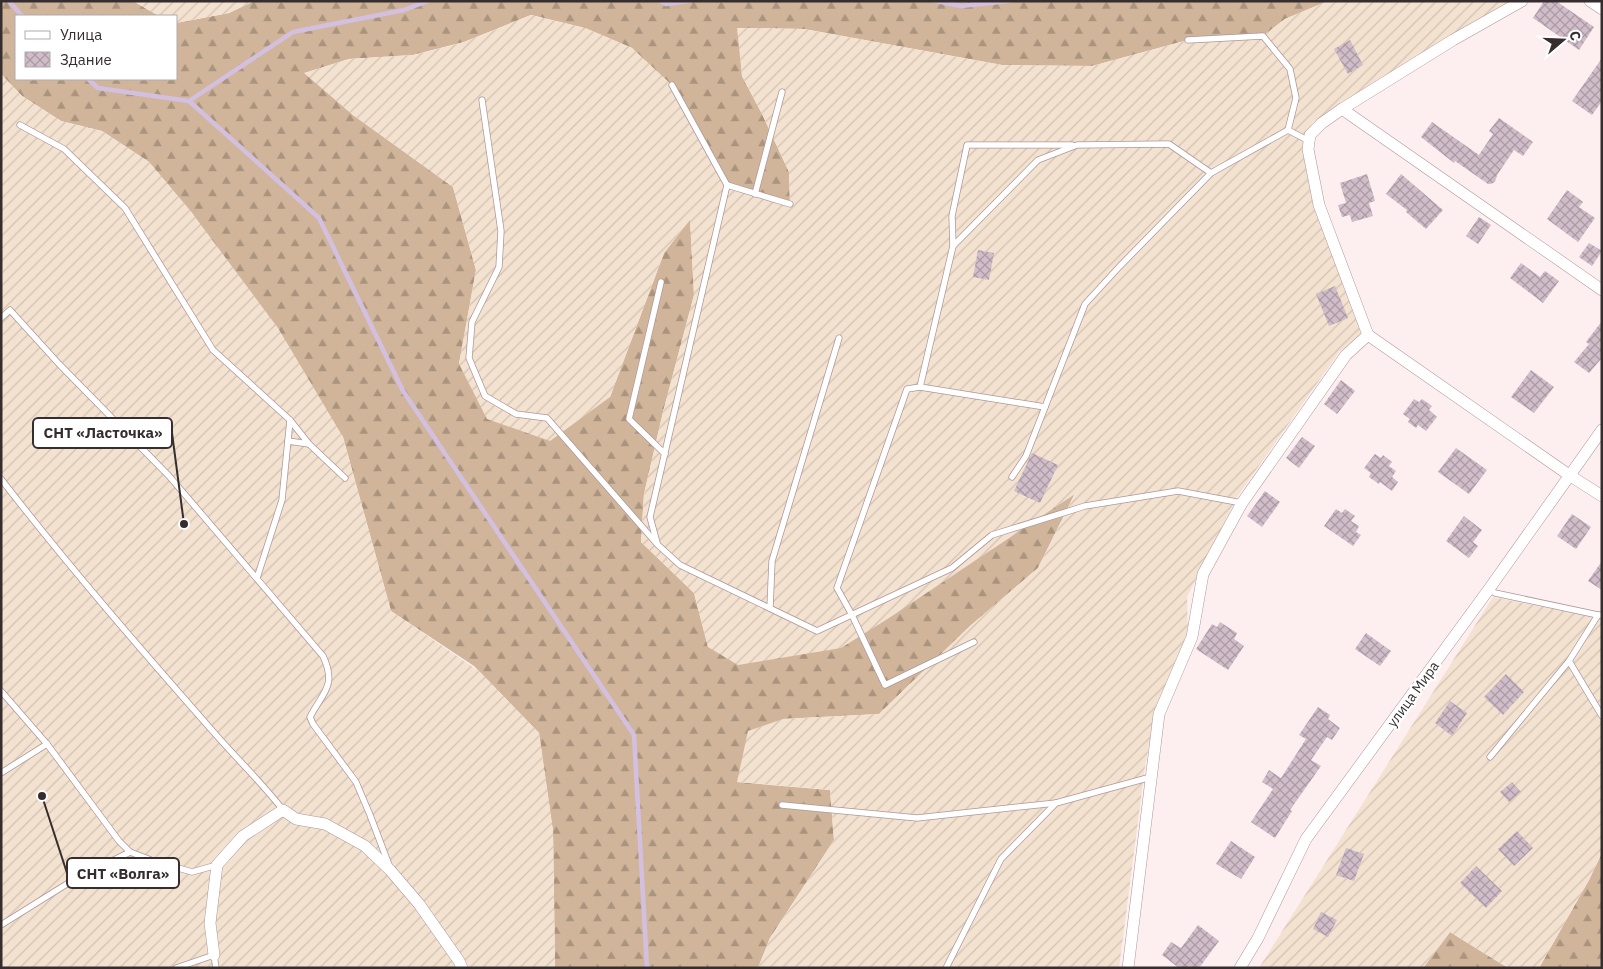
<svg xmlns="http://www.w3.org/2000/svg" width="1603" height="969" font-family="'IBM Plex Sans',sans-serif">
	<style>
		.forest { fill: url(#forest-firs) }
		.garden { fill: url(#garden-furrows) }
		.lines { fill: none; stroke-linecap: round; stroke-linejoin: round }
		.stream { stroke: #d3c0e0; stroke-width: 4.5 }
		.building { fill: url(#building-cross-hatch) }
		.lane-casing { stroke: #ae979a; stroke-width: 7 }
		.street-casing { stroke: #ae979a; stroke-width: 12 }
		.lane { stroke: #fff; stroke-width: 5.5 }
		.street { stroke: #fff; stroke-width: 11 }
		.labels { text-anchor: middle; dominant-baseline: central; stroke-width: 4.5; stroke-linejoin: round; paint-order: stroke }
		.street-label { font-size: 14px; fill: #362d2f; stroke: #fff }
		.leader { fill: none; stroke: #362d2f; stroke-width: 2 }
		.callout-dot { fill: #362d2f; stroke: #fff; stroke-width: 2 }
		.callout { fill: #fff; stroke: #362d2f; stroke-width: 2 }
		.callout-label { font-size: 15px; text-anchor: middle; font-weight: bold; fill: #362d2f }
	</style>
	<defs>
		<pattern id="forest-firs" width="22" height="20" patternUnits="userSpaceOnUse" patternTransform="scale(1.25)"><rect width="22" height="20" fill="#d1b59a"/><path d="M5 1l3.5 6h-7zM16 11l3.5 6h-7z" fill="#aa947e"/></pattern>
		<pattern id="garden-furrows" width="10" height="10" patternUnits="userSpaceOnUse" patternTransform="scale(1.25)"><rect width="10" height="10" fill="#f4e2d0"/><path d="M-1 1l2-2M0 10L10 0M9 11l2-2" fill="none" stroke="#d2c2b3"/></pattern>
		<pattern id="building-cross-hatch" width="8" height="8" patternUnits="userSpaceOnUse" patternTransform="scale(1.25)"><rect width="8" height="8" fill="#d0bdc9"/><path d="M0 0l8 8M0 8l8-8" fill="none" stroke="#aa9aa4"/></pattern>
	</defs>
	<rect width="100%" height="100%" fill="#fdeef0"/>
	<g class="forest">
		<path d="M1,1H133L159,16H16V79H176V23L229,13L254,1H1328L1285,19L1263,36L1188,40L1092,66L1002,65L804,29L738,28L742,76L762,114L789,172L790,204L727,185L632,48L585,28L531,15L464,42L413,55L349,59L305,73L353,115L453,187L476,270L459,364L610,397L664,253L690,219L694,295L663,412L644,494L641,542L694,593L708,647L992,549L1075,493L1038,568L970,626L879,714L783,719L737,782L830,790L834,840L770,938L758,968H555L553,831L539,733L474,666L391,611L343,437L192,213L149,162L102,131L61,121L22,96L1,74Z"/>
		<path d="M1602,853V968H1539L1589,880Z"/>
		<path d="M1450,932L1508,968H1423Z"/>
	</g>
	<g class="garden">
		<path d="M133,1H254L229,13L176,23V16H159Z"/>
		<path d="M1328,1H1513L1341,104L1312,123L1304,146L1362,334L1340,351L1237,497L1187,597L1188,634L1155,714L1145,767L1119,968H758L770,938L834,840L830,790L737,782L748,731L783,719L879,714L970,626L1038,568L1075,494L889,618L841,648L738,665L708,647L694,593L641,542L644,494L663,412L694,295L690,220L664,253L610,397L550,441L487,419L459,364L476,270L453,187L353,115L304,73L349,59L413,55L464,42L531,15L585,28L632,48L672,85L727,185L790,204L789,172L762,114L742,76L737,28L804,29L1002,65L1092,66L1188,40L1263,36L1285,19Z"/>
		<path d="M1,74L22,96L61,121L102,131L149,162L192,213L278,328L343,437L391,611L480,672L539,733L553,831L555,968H1V289L3,281L1,242Z"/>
		<path d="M1493,597L1602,619V853L1589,880L1539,968H1508L1450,932L1423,968H1259Z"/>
	</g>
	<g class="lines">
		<g class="stream">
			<path d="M9,1L22,16"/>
			<path d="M660,1L666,4L689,1"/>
			<path d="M936,1L961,6L1008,1"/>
			<path d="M88,79L98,88L189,101L319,218L403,391L634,735L647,968"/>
			<path d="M189,101L293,32L404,10L428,1"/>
		</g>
	</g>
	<g class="building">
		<path d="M1544,1H1556L1594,27L1579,50L1533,18Z"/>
		<path d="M1350,40L1363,65L1348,74L1334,49Z"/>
		<path d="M1602,58V101L1592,115L1572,101Z"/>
		<path d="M1499,118L1533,142L1523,156L1514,150L1497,175L1495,182L1491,184H1488L1455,161L1454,163L1421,137L1432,122L1479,155L1493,134L1489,131Z"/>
		<path d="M1367,174L1375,201L1369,203L1373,216L1352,222L1350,215L1342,217L1338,205L1346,203L1340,183Z"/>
		<path d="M1401,174L1443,210L1426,229L1406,212L1407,210L1386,194Z"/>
		<path d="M1567,190L1583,202L1579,207L1595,218L1578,242L1547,219Z"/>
		<path d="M1479,217L1491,225L1478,244L1466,236Z"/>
		<path d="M1589,243L1602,251L1592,266L1579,257Z"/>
		<path d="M978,250L994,253L989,280L973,277Z"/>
		<path d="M1521,263L1540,277L1545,271L1559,281L1543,303L1510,278Z"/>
		<path d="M1335,286L1348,318L1329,326L1316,294Z"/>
		<path d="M1602,321V358L1589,373L1574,362L1589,344L1586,342Z"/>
		<path d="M1531,370L1554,387L1534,413L1511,397Z"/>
		<path d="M1341,380L1355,391L1337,414L1324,404Z"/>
		<path d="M1414,399L1419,402L1422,399L1432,406L1429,410L1437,417L1426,431L1418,425L1416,428L1408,422L1410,419L1403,414Z"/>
		<path d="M1302,437L1315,446L1299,468L1286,458Z"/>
		<path d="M1456,448L1487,470L1469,494L1438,472Z"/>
		<path d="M1032,453L1058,465L1040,503L1014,491Z"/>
		<path d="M1375,454L1381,458L1383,455L1392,462L1389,466L1396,471L1392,477L1398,482L1392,491L1380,482L1379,484L1369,477L1371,473L1364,468Z"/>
		<path d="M1265,491L1280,502L1262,527L1247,516Z"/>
		<path d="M1336,509L1342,513L1345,509L1355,516L1351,521L1359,526L1356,532L1361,535L1353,546L1324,526Z"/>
		<path d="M1572,514L1591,527L1576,549L1557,536Z"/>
		<path d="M1464,516L1482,530L1473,542L1478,546L1469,558L1446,541Z"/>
		<path d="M1602,561V590L1588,581Z"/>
		<path d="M1220,622L1237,633L1234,639L1244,646L1228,670L1196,649L1212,624L1217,627Z"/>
		<path d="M1366,633L1391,651L1380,666L1355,649Z"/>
		<path d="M1506,674L1524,692L1503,715L1484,697Z"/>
		<path d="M1450,701L1467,713L1452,736L1435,723Z"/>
		<path d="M1318,707L1330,715L1328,719L1340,728L1332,740L1327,737L1311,760L1321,766L1290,810L1292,811L1275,838L1251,822L1273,789L1262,782L1269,770L1281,778L1306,739L1299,735Z"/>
		<path d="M1512,782L1521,792L1509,802L1500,792Z"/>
		<path d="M1517,831L1533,848L1514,866L1498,849Z"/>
		<path d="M1231,841L1255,857L1241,879L1216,864Z"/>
		<path d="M1346,848L1364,854L1354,881L1336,875Z"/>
		<path d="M1476,866L1502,891L1486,908L1460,883Z"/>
		<path d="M1321,912L1337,920L1328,937L1313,929Z"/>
		<path d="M1198,925L1219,941L1199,968H1179L1162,955L1171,942L1181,948Z"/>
	</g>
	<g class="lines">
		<defs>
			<g id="lane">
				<path d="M1188,40L1263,36L1290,69L1296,98L1288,130"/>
				<path d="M482,100L501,231L499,267L472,322L469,358L485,396L516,414L547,418L658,545L680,565L817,631L952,568L992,535L1085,506L1178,491L1242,503"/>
				<path d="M20,125L64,149L125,208L213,350L290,420L282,500L257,578"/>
				<path d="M727,185L790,204"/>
				<path d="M755,194L782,92"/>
				<path d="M953,246L952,216L967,145H1072"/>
				<path d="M661,282L629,419L665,454"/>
				<path d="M1,318L10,310L59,364L169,476L323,656C337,686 323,692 310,717L313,724L356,782L370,815L389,865"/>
				<path d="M920,387L1045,407"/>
				<path d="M290,420L309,444"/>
				<path d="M288,441L309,444L345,478"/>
				<path d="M1012,477L1026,456L1085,304L1120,266L1211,173L1288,130L1309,141"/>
				<path d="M1,479C69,567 144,653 217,736C239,761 263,784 283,810"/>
				<path d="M657,543L650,517L727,185L672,85"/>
				<path d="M1489,589L1495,593L1598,615H1602"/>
				<path d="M770,608L772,561L839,338"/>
				<path d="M974,642L885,685L852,615L837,588L907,389L920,387L953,246L1038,160L1077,145L1169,144L1211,173"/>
				<path d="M1569,661L1602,716"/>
				<path d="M1,691L47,744L119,841L130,852L151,860L192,872L217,865"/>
				<path d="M1490,757L1569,661L1598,615"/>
				<path d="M1,773L47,744"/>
				<path d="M782,805L917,818L1056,803"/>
				<path d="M1,925L70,882L130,852"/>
				<path d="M176,968L214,955L216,968"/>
				<path d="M946,968L1001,859L1056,803L1151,777"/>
			</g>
			<g id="street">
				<path d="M1590,1L1602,9"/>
				<path d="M1342,109L1602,290"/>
				<path d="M1368,335L1569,475L1602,496"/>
				<path d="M214,955L210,923L217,865L243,836L283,810L296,819L325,824L365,846L390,870L419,904L459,961L462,968"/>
				<path d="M1128,968L1159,714L1192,637L1203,574L1242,503L1346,355L1368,335L1319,205L1308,149L1310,135L1322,123L1342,109L1453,40L1522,1"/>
				<path d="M1240,968L1258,938L1306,839L1489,589L1602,430"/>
			</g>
		</defs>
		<use href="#lane" class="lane-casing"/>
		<use href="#street" class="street-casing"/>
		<use href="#lane" class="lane"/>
		<use href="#street" class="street"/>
	</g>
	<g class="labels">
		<g class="street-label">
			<text transform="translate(1413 694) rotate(-54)">улица Мира</text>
		</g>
	</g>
	<path class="leader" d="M184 524L172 433M42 796L67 873"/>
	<g class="callout-dot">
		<circle cx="184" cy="524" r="5"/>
		<circle cx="42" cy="796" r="5"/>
	</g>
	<g class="callout">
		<rect x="33" y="418" width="139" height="30" rx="5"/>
		<rect x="67" y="858" width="112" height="30" rx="5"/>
	</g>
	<g class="callout-label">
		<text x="103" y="438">СНТ «Ласточка»</text>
		<text x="123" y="879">СНТ «Волга»</text>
	</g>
	<rect width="1603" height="969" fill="none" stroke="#362d2f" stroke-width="5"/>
	<rect x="15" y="15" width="162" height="65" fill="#ffffff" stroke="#afabac"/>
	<rect x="25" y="31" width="25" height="8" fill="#ffffff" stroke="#afabac"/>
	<text x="60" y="40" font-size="15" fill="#362d2f">Улица</text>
	<rect x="25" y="52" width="25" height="15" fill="url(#building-cross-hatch)" stroke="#afabac"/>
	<text x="60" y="65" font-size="15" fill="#362d2f">Здание</text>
	<g transform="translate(1563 40) rotate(71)" stroke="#ffffff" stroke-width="4" paint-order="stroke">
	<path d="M0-4L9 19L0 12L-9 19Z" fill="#362d2f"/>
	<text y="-8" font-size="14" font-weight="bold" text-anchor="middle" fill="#362d2f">С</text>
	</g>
</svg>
